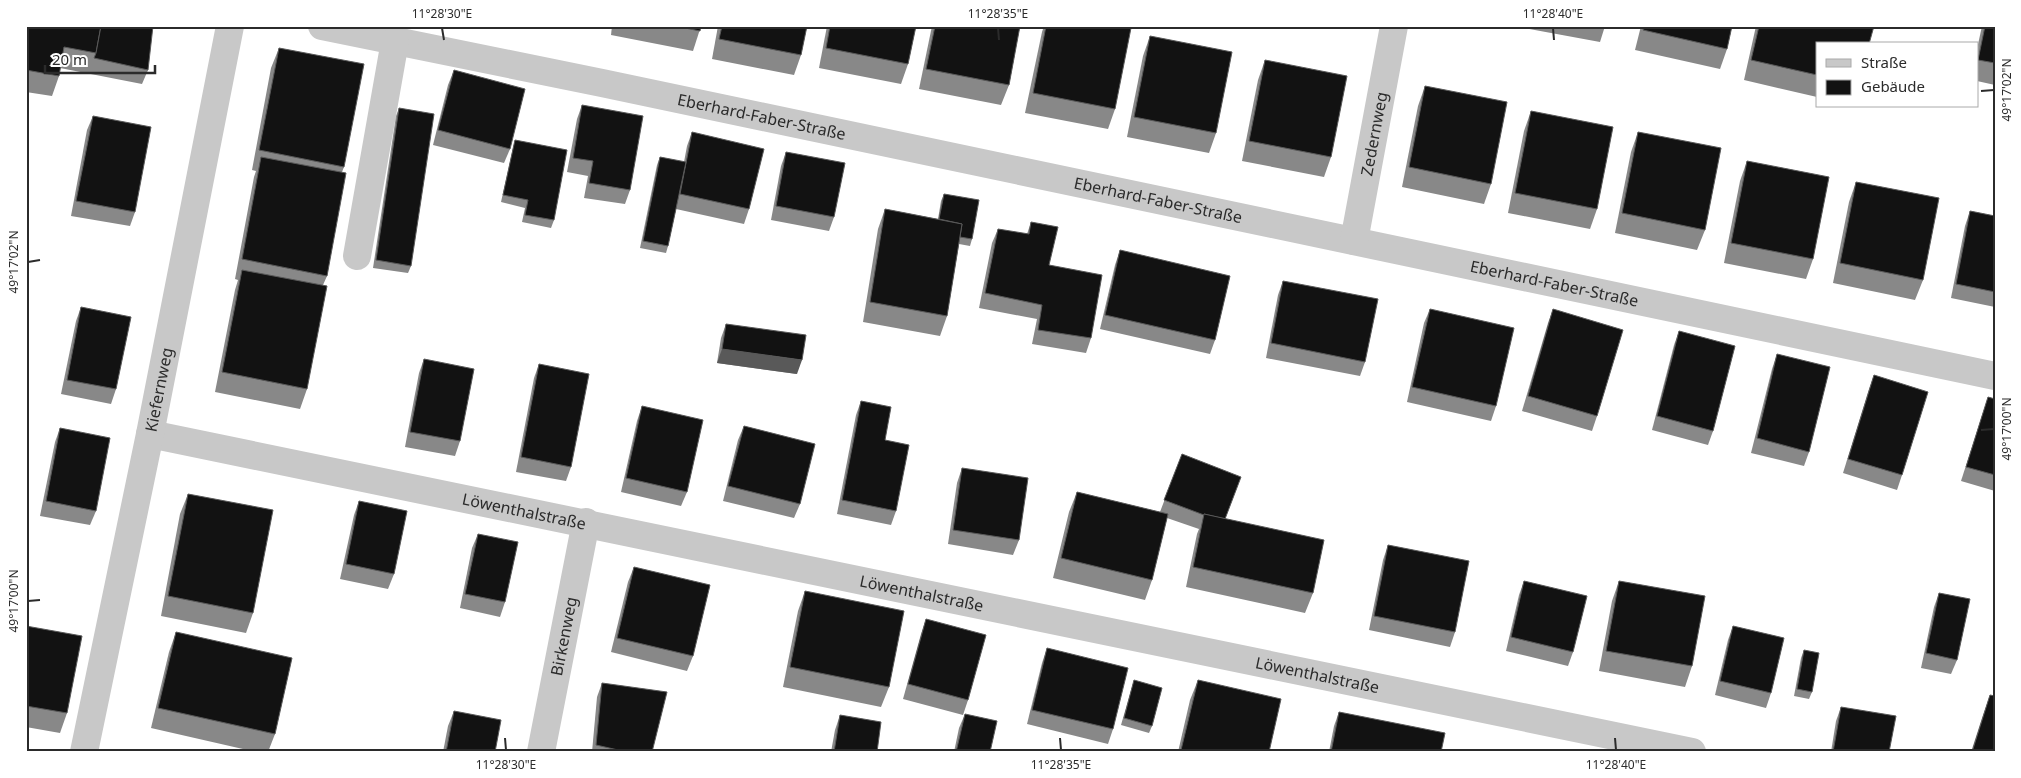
<svg xmlns="http://www.w3.org/2000/svg" width="2021" height="778" font-family="'Noto Sans',sans-serif">
	<style>
		.lines { fill: none; stroke-linecap: round; stroke-linejoin: round }
		.minor { stroke: #c8c8c8; stroke-width: 28 }
		.wall { fill: #888 }
		.shaded-wall { fill: #595959 }
		.building { fill: #121212; stroke: #595959 }
		.ticks { fill: none; stroke: #2b2b2b; stroke-width: 2 }
		.labels { text-anchor: middle; dominant-baseline: central; stroke-width: 5; stroke-linejoin: round; paint-order: stroke }
		.street-label { font-size: 16px; fill: #2b2b2b; stroke: #fff }
		.neatline { fill: none; stroke: #2b2b2b; stroke-width: 2 }
		.ticks-label { font-size: 12px; text-anchor: middle; fill: #2b2b2b }
	</style>
	<rect width="100%" height="100%" fill="#fff"/>
	<g class="lines">
		<g class="minor">
			<path id="s1" d="M322,26L602,83L1995,376"/>
			<path id="s2" d="M1354,241L1394,26"/>
			<path d="M357,256L395,41"/>
			<path id="s3" d="M150,434L1692,752"/>
			<path id="s4" d="M84,752L150,434L230,26"/>
			<path id="s5" d="M541,752L586,522"/>
		</g>
	</g>
	<g class="wall">
		<path d="M26,26L148,70L142,84L60,68L59,76L52,96L26,92Z"/>
		<path d="M612,26H701L693,51L611,35Z"/>
		<path d="M718,26H807L801,55L794,75L712,59Z"/>
		<path d="M827,26H916L908,64L901,84L819,68Z"/>
		<path d="M932,26H1020L1009,85L1001,105L919,89Z"/>
		<path d="M1044,26H1122L1115,109L1108,129L1025,113L1042,32Z"/>
		<path d="M1513,26H1605L1600,42Z"/>
		<path d="M1641,26H1732L1727,49L1720,69L1635,50Z"/>
		<path d="M1756,26H1874L1817,44V97L1744,80Z"/>
		<path d="M1982,26H1995V85L1977,81V49Z"/>
		<path d="M1150,36L1216,133L1209,153L1127,137L1143,56Z"/>
		<path d="M279,48L344,167L342,172L327,276L323,285L307,389L300,409L215,392L235,290L238,280L235,279L254,177L256,171L252,170L271,68Z"/>
		<path d="M1265,60L1331,157L1324,177L1242,161L1258,80Z"/>
		<path d="M454,70L510,149L504,163L433,145L448,85Z"/>
		<path d="M1425,86L1491,184L1484,204L1402,187L1418,106Z"/>
		<path d="M582,105L630,190L625,204L584,198L588,176L567,172L577,119Z"/>
		<path d="M399,108L411,266L408,273L373,268L396,116Z"/>
		<path d="M1531,111L1597,209L1590,229L1508,213L1524,131Z"/>
		<path d="M93,116L135,212L130,226L71,216L87,130Z"/>
		<path d="M692,132L749,209L744,224L676,209L668,246L666,253L640,248L657,165L660,157L684,162L687,146Z"/>
		<path d="M1638,132L1705,230L1697,250L1615,233L1631,152Z"/>
		<path d="M515,140L554,220L551,228L522,222L525,208L501,202L513,148Z"/>
		<path d="M786,152L834,217L829,231L771,220L781,166Z"/>
		<path d="M1747,161L1813,259L1806,279L1724,263L1740,181Z"/>
		<path d="M1856,182L1923,280L1915,300L1833,283L1849,202Z"/>
		<path d="M944,194L972,239L970,246L959,244L947,316L940,336L863,322L878,229L885,209L938,219L941,201Z"/>
		<path d="M1970,211L1995,216V307L1951,298L1965,226Z"/>
		<path d="M1031,222L1049,265L1091,338L1086,353L1032,344L1037,319L979,308L992,243L998,229L1027,234Z"/>
		<path d="M1120,250L1215,340L1210,354L1100,329L1115,265Z"/>
		<path d="M1283,281L1365,362L1360,376L1266,358L1278,295Z"/>
		<path d="M81,307L116,389L111,404L61,394L76,321Z"/>
		<path d="M1430,309L1496,406L1491,421L1407,402L1424,323Z"/>
		<path d="M1553,309L1597,416L1592,431L1522,411L1548,323Z"/>
		<path d="M726,324L797,374L717,363L721,338Z"/>
		<path d="M1679,331L1713,431L1708,445L1652,430L1674,345Z"/>
		<path d="M1777,354L1809,452L1804,466L1751,453L1772,369Z"/>
		<path d="M424,359L460,441L455,456L405,447L419,373Z"/>
		<path d="M539,364L571,467L566,481L516,472L534,378Z"/>
		<path d="M1874,375L1902,475L1897,490L1843,473L1869,389Z"/>
		<path d="M1988,397L1995,399V491L1961,481Z"/>
		<path d="M861,401L896,511L891,525L837,514L856,415Z"/>
		<path d="M642,406L687,492L681,506L621,492L637,421Z"/>
		<path d="M744,426L800,504L794,518L723,501L738,440Z"/>
		<path d="M60,428L96,511L90,525L40,516L55,442Z"/>
		<path d="M1182,454L1225,519L1313,593L1305,613L1186,587L1197,534L1199,529L1167,518L1152,580L1145,600L1053,578L1069,512L1077,492L1160,512Z"/>
		<path d="M962,468L1019,540L1013,555L948,544L957,483Z"/>
		<path d="M188,494L253,613L246,633L161,616L180,514Z"/>
		<path d="M359,501L394,574L388,589L340,579L354,515Z"/>
		<path d="M478,534L505,602L500,617L460,608L472,548Z"/>
		<path d="M1388,545L1455,632L1450,647L1369,630L1383,560Z"/>
		<path d="M634,567L693,656L687,671L611,652L628,582Z"/>
		<path d="M1524,581L1573,652L1568,666L1506,651L1519,595Z"/>
		<path d="M1619,581L1692,666L1685,687L1599,671L1612,601Z"/>
		<path d="M805,591L889,687L881,707L783,687L798,611Z"/>
		<path d="M1939,593L1957,660L1951,674L1921,668L1934,607Z"/>
		<path d="M926,619L968,700L963,715L903,699L921,634Z"/>
		<path d="M26,626L67,713L60,733L26,727Z"/>
		<path d="M1733,626L1771,693L1766,708L1715,695L1728,640Z"/>
		<path d="M176,632L275,734L268,752H256L151,728L169,652Z"/>
		<path d="M1047,648L1113,729L1108,744L1027,724L1042,663Z"/>
		<path d="M1804,650L1812,692L1809,699L1794,696L1801,658Z"/>
		<path d="M1134,680L1152,726L1149,733L1121,725Z"/>
		<path d="M1198,680L1269,752H1178L1190,700Z"/>
		<path d="M602,683L652,752H592L597,697Z"/>
		<path d="M1990,695L1995,752H1971L1983,715Z"/>
		<path d="M1841,707L1889,752H1831L1836,721Z"/>
		<path d="M454,711L495,752H443L448,726Z"/>
		<path d="M1339,712L1441,752H1329L1334,726Z"/>
		<path d="M965,714L990,752H954L959,728Z"/>
		<path d="M840,715L877,752H831L835,730Z"/>
	</g>
	<path class="shaded-wall" d="M722,349L802,360L797,374L717,363Z"/>
	<g class="building">
		<path d="M26,26H101L96,53L64,47L59,76L26,70Z"/>
		<path d="M101,26H153L148,70L94,58L96,53Z"/>
		<path d="M675,26H701L700,31Z"/>
		<path d="M722,26H807L801,55L719,39Z"/>
		<path d="M830,26H916L908,64L826,48Z"/>
		<path d="M935,26H1020L1009,85L926,69Z"/>
		<path d="M1046,26H1122L1131,28L1115,109L1033,93Z"/>
		<path d="M1644,26H1732L1727,49L1643,30Z"/>
		<path d="M1759,26H1874L1869,44H1817V75L1751,60Z"/>
		<path d="M1985,26H1995V63L1978,60Z"/>
		<path d="M1150,36L1232,52L1216,133L1134,117Z"/>
		<path d="M279,48L364,64L344,167L259,150Z"/>
		<path d="M1265,60L1347,76L1331,157L1249,141Z"/>
		<path d="M454,70L525,89L510,149L438,130Z"/>
		<path d="M1425,86L1507,102L1491,184L1409,167Z"/>
		<path d="M582,105L643,116L630,190L589,183L593,161L573,158Z"/>
		<path d="M399,108L434,114L411,266L376,260Z"/>
		<path d="M1531,111L1613,127L1597,209L1515,193Z"/>
		<path d="M93,116L151,127L135,212L76,201Z"/>
		<path d="M692,132L764,149L749,209L680,194Z"/>
		<path d="M1638,132L1721,148L1705,230L1622,213Z"/>
		<path d="M515,140L567,150L554,220L525,215L528,200L503,195Z"/>
		<path d="M786,152L845,163L834,217L776,206Z"/>
		<path d="M261,157L346,173L327,276L242,259Z"/>
		<path d="M660,157L686,162L668,246L643,241Z"/>
		<path d="M1747,161L1829,177L1813,259L1731,243Z"/>
		<path d="M1856,182L1939,198L1923,280L1840,263Z"/>
		<path d="M944,194L979,200L972,239L960,237L962,224L939,219Z"/>
		<path d="M885,209L962,224L947,316L870,302Z"/>
		<path d="M1970,211L1995,216V292L1956,284Z"/>
		<path d="M1031,222L1058,227L1049,265L1102,275L1091,338L1038,330L1042,305L985,293L998,229L1029,234Z"/>
		<path d="M1120,250L1230,276L1215,340L1105,315Z"/>
		<path d="M242,270L327,286L307,389L222,372Z"/>
		<path d="M1283,281L1378,299L1365,362L1271,343Z"/>
		<path d="M81,307L131,317L116,389L67,380Z"/>
		<path d="M1430,309L1514,328L1496,406L1412,387Z"/>
		<path d="M1553,309L1623,330L1597,416L1528,396Z"/>
		<path d="M726,324L806,335L802,360L722,349Z"/>
		<path d="M1679,331L1735,346L1713,431L1657,416Z"/>
		<path d="M1777,354L1830,367L1809,452L1757,438Z"/>
		<path d="M424,359L474,369L460,441L410,432Z"/>
		<path d="M539,364L589,374L571,467L521,457Z"/>
		<path d="M1874,375L1928,392L1902,475L1848,459Z"/>
		<path d="M1988,397L1995,399V475L1966,467Z"/>
		<path d="M861,401L891,407L885,440L909,445L896,511L842,500Z"/>
		<path d="M642,406L703,420L687,492L626,478Z"/>
		<path d="M744,426L815,444L800,504L728,486Z"/>
		<path d="M60,428L110,438L96,511L46,501Z"/>
		<path d="M1182,454L1241,477L1225,519L1204,514V515L1164,500Z"/>
		<path d="M962,468L1028,478L1019,540L953,530Z"/>
		<path d="M1077,492L1168,514L1152,580L1061,558Z"/>
		<path d="M188,494L273,510L253,613L168,596Z"/>
		<path d="M359,501L407,511L394,574L346,564Z"/>
		<path d="M1204,514L1324,540L1313,593L1193,567Z"/>
		<path d="M478,534L518,542L505,602L465,594Z"/>
		<path d="M1388,545L1469,561L1455,632L1374,616Z"/>
		<path d="M634,567L710,585L693,656L617,638Z"/>
		<path d="M1524,581L1587,596L1573,652L1511,637Z"/>
		<path d="M1619,581L1705,596L1692,666L1606,651Z"/>
		<path d="M805,591L904,611L889,687L790,667Z"/>
		<path d="M1939,593L1970,599L1957,660L1926,653Z"/>
		<path d="M926,619L986,635L968,700L908,684Z"/>
		<path d="M26,626L82,636L67,713L26,706Z"/>
		<path d="M1733,626L1784,638L1771,693L1720,681Z"/>
		<path d="M176,632L292,658L275,734L158,708Z"/>
		<path d="M1047,648L1128,668L1113,729L1032,710Z"/>
		<path d="M1804,650L1819,653L1812,692L1797,689Z"/>
		<path d="M1134,680L1162,688L1152,726L1124,718Z"/>
		<path d="M1198,680L1281,699L1269,752H1188L1181,750Z"/>
		<path d="M602,683L667,692L652,752H627L596,745Z"/>
		<path d="M1990,695L1995,696V752H1972Z"/>
		<path d="M1841,707L1896,716L1889,752H1833Z"/>
		<path d="M454,711L501,720L495,752H446Z"/>
		<path d="M1339,712L1445,733L1441,752H1331Z"/>
		<path d="M965,714L997,721L990,752H956Z"/>
		<path d="M840,715L881,722L877,752H834Z"/>
	</g>
	<path class="ticks" d="M442,28L444,40M998,28L999,40M1553,28L1554,40M1981,91L1994,90M28,262L40,260M1981,430L1994,429M28,601L40,600M505,738L506,750M1060,738L1061,750M1615,738L1616,750"/>
	<g class="labels">
		<g class="street-label">
			<text stroke="none"><textPath href="#s1" startOffset="449">Eberhard-Faber-Straße</textPath></text>
			<text stroke="none"><textPath href="#s2" startOffset="109">Zedernweg</textPath></text>
			<text stroke="none"><textPath href="#s1" startOffset="854">Eberhard-Faber-Straße</textPath></text>
			<text stroke="none"><textPath href="#s1" startOffset="1259">Eberhard-Faber-Straße</textPath></text>
			<text stroke="none"><textPath href="#s4" startOffset="370">Kiefernweg</textPath></text>
			<text stroke="none"><textPath href="#s3" startOffset="382">Löwenthalstraße</textPath></text>
			<text stroke="none"><textPath href="#s3" startOffset="788">Löwenthalstraße</textPath></text>
			<text stroke="none"><textPath href="#s5" startOffset="118">Birkenweg</textPath></text>
			<text stroke="none"><textPath href="#s3" startOffset="1192">Löwenthalstraße</textPath></text>
		</g>
	</g>
	<rect width="2021" height="778" fill="none" stroke="#ffffff" stroke-width="55"/>
	<rect x="1816" y="42" width="162" height="65" fill="#ffffff" stroke="#aaaaaa"/>
	<rect x="1826" y="59" width="25" height="8" fill="#c8c8c8" stroke="#aaaaaa"/>
	<text x="1861" y="68" font-size="15" fill="#2b2b2b">Straße</text>
	<rect x="1826" y="80" width="25" height="15" fill="#121212" stroke="#aaaaaa"/>
	<text x="1861" y="92" font-size="15" fill="#2b2b2b">Gebäude</text>
	<path d="M45 65v8h110v-8" fill="none" stroke="#2b2b2b" stroke-width="2.5"/>
	<text x="52" y="65" font-size="15" fill="#2b2b2b" stroke="#ffffff" stroke-width="4" paint-order="stroke">20 m</text>
	<rect x="28" y="28" width="1966" height="722" class="neatline"/>
	<g class="ticks-label">
		<text x="442" y="18">11°28'30"E</text>
		<text x="998" y="18">11°28'35"E</text>
		<text x="1553" y="18">11°28'40"E</text>
		<text transform="translate(2007 90) rotate(-90)" y="4">49°17'02"N</text>
		<text transform="translate(14 262) rotate(-90)" y="4">49°17'02"N</text>
		<text transform="translate(2007 429) rotate(-90)" y="4">49°17'00"N</text>
		<text transform="translate(14 601) rotate(-90)" y="4">49°17'00"N</text>
		<text x="506" y="769">11°28'30"E</text>
		<text x="1061" y="769">11°28'35"E</text>
		<text x="1616" y="769">11°28'40"E</text>
	</g>
</svg>
